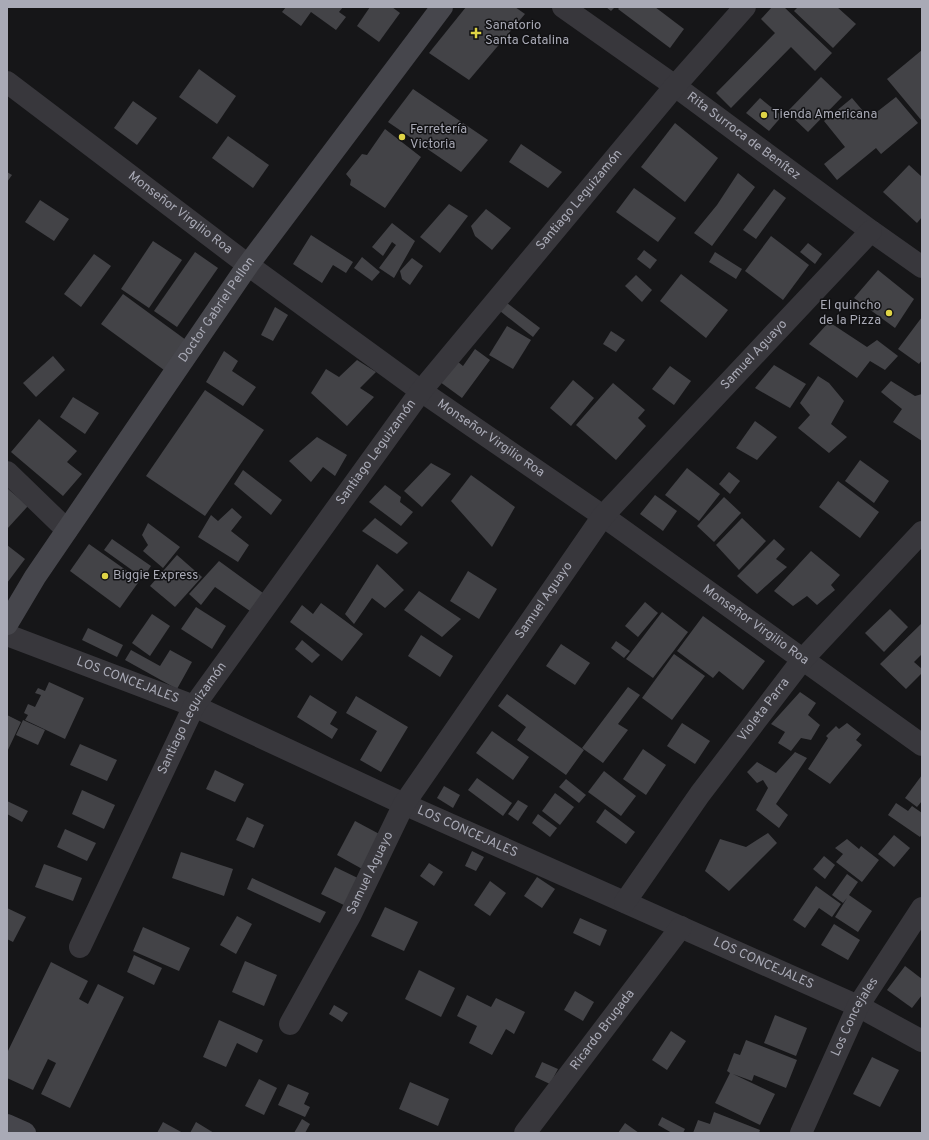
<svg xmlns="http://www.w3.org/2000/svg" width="929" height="1140" font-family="Overpass,sans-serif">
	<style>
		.building { fill: #434347 }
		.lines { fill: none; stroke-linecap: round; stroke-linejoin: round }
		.street { stroke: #38373c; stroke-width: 22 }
		.secondary { stroke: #46464c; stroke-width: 22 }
		.poi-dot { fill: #dfd446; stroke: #111113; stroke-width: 1.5 }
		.labels { text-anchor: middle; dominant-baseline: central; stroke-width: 3; stroke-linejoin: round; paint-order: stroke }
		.poi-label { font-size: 13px; fill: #a9aab6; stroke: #111113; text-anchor: start }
		.street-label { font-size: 13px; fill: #a9aab6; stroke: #111113 }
	</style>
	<rect width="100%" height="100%" fill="#161618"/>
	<g class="building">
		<path d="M286,7H343L339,12L346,17L336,30L311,12L301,26L282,12Z"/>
		<path d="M370,7H392L400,13L379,42L357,26Z"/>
		<path d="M466,7H515L525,14L469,80L429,53Z"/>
		<path d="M606,7H615L611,11Z"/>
		<path d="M620,7H655L684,29L670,48L618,9Z"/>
		<path d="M772,7H784L832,53L815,71L791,47L731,108L716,93L775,33L761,19Z"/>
		<path d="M798,7H837L856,24L833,48L794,11Z"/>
		<path d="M922,50V121L887,79Z"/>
		<path d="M199,69L236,96L217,124L179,97Z"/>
		<path d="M821,77L842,97L808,132L787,112Z"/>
		<path d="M413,89L488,140L461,172L388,122Z"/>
		<path d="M896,97L918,123L881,154L876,148L837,180L824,164L845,147L824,121L852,98L869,118Z"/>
		<path d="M760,98L782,116L769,131L746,113Z"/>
		<path d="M133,101L157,118L137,145L114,128Z"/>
		<path d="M675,123L718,158L685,202L641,167Z"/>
		<path d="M385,129L421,157L385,208L350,185L351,180L346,174L362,154L367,155Z"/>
		<path d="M228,136L269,165L253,188L212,158Z"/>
		<path d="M521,144L562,172L548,188L509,162Z"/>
		<path d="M909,165L922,177V217L917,223L883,192Z"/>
		<path d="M7,172L12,175L7,182Z"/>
		<path d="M738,173L755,187L712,246L694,233L717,205Z"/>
		<path d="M634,188L676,218L658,242L616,212Z"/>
		<path d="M774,189L786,198L756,239L743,230Z"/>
		<path d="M40,200L69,219L54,241L25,222Z"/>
		<path d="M449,204L468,216L440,253L420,237Z"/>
		<path d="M486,209L511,228L492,250L475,236L471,226Z"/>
		<path d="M392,223L415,241L394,278L379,268L396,245L392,242L383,256L372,247Z"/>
		<path d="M311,235L353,262L346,273L333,265L322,283L293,264Z"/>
		<path d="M771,236L809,265L783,300L745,271Z"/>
		<path d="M153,241L182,260L149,308L121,289Z"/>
		<path d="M808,243L822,254L815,264L800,252Z"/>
		<path d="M644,250L657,260L650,269L637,259Z"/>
		<path d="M195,252L218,268L177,327L154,311Z"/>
		<path d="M715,252L742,269L736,279L709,262Z"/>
		<path d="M94,254L111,266L81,307L64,294Z"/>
		<path d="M362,257L380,272L372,281L354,268Z"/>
		<path d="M412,258L423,266L410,285L402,279L400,271Z"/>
		<path d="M878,270L914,299L895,328L854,298Z"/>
		<path d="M681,274L728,310L706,338L660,301Z"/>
		<path d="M636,275L652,290L642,302L625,286Z"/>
		<path d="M123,294L186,340L164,370L101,324Z"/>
		<path d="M507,303L540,328L533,337L500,311Z"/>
		<path d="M275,307L288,315L273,341L261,335Z"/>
		<path d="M922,317V360L919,364L898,349Z"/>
		<path d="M829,322L867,347L877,340L898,356L885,370L870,361L857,378L809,344Z"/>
		<path d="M507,326L531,340L513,369L489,355Z"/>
		<path d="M611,331L625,340L616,352L603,344Z"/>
		<path d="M475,349L490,360L462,398L436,379L452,357L463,366Z"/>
		<path d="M224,351L238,361L232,371L256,387L243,406L206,382Z"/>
		<path d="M53,356L65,370L36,397L23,383Z"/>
		<path d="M357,360L376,372L360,388L374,397L347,426L311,393L326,369L339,377Z"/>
		<path d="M774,365L806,384L790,408L755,388Z"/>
		<path d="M670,366L691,381L674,405L652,389Z"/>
		<path d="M818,376L829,383L844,401L831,424L847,437L829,453L798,428L810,415L800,403Z"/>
		<path d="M573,380L594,398L571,426L550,408Z"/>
		<path d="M891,381L915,396L922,394V441L893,422L902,409L881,392Z"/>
		<path d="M613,383L645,410L638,418L646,426L616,460L576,425Z"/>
		<path d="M205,390L264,430L205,516L146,476Z"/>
		<path d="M73,397L99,413L85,434L60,417Z"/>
		<path d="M39,419L77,451L67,462L82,474L63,496L11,452Z"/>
		<path d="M755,421L777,437L757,460L736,448Z"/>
		<path d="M317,437L347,455L335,476L323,467L311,482L289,461Z"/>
		<path d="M860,460L889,481L874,503L845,481Z"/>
		<path d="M431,463L451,474L422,507L404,491Z"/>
		<path d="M687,468L720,494L699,521L665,495Z"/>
		<path d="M243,470L282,500L271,515L234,484Z"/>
		<path d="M729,472L740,481L730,494L719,484Z"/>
		<path d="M471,475L515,507L492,547L451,501Z"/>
		<path d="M838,481L879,512L860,538L819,507Z"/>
		<path d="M385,485L401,497L400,502L413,512L401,526L369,502Z"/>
		<path d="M7,488L28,506L7,529Z"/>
		<path d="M655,495L677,511L663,531L640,514Z"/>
		<path d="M724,497L741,513L714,542L697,526Z"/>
		<path d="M232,508L242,517L231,531L249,545L238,562L198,537L211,515L218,521Z"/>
		<path d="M375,518L408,543L397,554L362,531Z"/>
		<path d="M742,518L766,541L739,570L716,545Z"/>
		<path d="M148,523L180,547L163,568L143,551L148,545L142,535Z"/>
		<path d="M112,539L151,566L143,578L104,550Z"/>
		<path d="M774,539L785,549L776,559L787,567L757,594L737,576Z"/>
		<path d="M89,544L140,580L120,608L70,571Z"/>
		<path d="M7,545L25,559L7,583Z"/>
		<path d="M811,551L840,575L831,585L835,590L817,605L807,596L793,606L774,591Z"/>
		<path d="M177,555L202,577L175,607L150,586Z"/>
		<path d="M219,561L263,593L250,611L215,587L201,605L189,594Z"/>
		<path d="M377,564L404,590L385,608L372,598L354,624L345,614Z"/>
		<path d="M468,571L497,589L479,619L450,601Z"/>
		<path d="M419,591L461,619L442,637L404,610Z"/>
		<path d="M645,602L658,613L638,637L625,626Z"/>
		<path d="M321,603L363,634L342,661L290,622L302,605L313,614Z"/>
		<path d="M196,607L226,626L212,649L181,629Z"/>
		<path d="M890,609L908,627L884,652L865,633Z"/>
		<path d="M662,612L688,632L653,678L626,659Z"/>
		<path d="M152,614L170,626L150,656L132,643Z"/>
		<path d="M703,616L765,661L743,690L719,671L713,678L677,651Z"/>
		<path d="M922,623V654L914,662L922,669V673L906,689L880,664Z"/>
		<path d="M88,628L123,645L117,657L82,640Z"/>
		<path d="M421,635L453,656L440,677L408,656Z"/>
		<path d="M302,640L320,655L312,663L295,649Z"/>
		<path d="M616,641L630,651L624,658L611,648Z"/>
		<path d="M561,644L590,663L575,685L546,666Z"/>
		<path d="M131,650L160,666L170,650L192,662L177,689L125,660Z"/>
		<path d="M674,654L705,676L672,720L642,698Z"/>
		<path d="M49,682L84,698L65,739L25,720L28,715L24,713L28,704L35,707L41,695L35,693L38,688L45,691Z"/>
		<path d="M628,687L640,695L618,724L628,730L603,763L582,748Z"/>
		<path d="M800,692L816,703L808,715L820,725L811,740L801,738L791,751L778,743L785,732L771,724Z"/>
		<path d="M507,694L584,750L566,775L517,740L526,727L498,706Z"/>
		<path d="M310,695L337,712L330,724L338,729L332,739L297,717Z"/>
		<path d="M356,696L408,727L381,772L360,760L377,731L346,713Z"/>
		<path d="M7,715L21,722L7,752Z"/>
		<path d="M23,720L45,730L38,745L16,735Z"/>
		<path d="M682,723L710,741L695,764L667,746Z"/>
		<path d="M847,723L861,734L856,740L862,745L830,784L808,769L828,738L826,736L836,726L839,729Z"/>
		<path d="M492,731L529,757L513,780L476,753Z"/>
		<path d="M80,744L117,760L107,781L70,765Z"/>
		<path d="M643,749L666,765L646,795L623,779Z"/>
		<path d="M795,752L807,758L776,804L788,815L779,828L756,810L768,788L763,780L757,783L747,772L757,762L776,773Z"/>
		<path d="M215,770L244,784L235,802L206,789Z"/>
		<path d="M604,771L636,796L621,816L588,792Z"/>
		<path d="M922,775V801L917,807L905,798Z"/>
		<path d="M477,778L512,803L503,816L468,790Z"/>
		<path d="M566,779L586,795L579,803L559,787Z"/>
		<path d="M444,786L460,795L453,808L437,798Z"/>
		<path d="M82,790L115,805L104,829L72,814Z"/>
		<path d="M555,793L574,807L560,825L542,811Z"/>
		<path d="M518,800L528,806L518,821L508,814Z"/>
		<path d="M7,801L28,811L22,822L7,814Z"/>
		<path d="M896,803L908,811L912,806L922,813V834L920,837L888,815Z"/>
		<path d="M605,809L635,832L626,844L596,822Z"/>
		<path d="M538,814L557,828L550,837L532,823Z"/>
		<path d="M247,817L264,825L254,848L236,840Z"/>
		<path d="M355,821L383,836L364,870L337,855Z"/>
		<path d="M65,829L96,843L87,861L57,847Z"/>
		<path d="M768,833L777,843L729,891L705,871L720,839L746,847Z"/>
		<path d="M894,835L910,848L894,867L878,854Z"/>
		<path d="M847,839L859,849L861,846L879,860L862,882L836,862L843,854L835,848Z"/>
		<path d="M472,851L484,857L476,871L465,866Z"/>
		<path d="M181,852L233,869L224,896L172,878Z"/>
		<path d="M824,856L835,865L825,879L813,869Z"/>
		<path d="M429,863L443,872L434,886L420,876Z"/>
		<path d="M44,864L82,878L73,901L35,887Z"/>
		<path d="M335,867L364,881L350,908L321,894Z"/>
		<path d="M847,874L858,882L849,895L872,911L858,932L835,917L847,898L843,903L832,895Z"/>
		<path d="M537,877L555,889L542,908L524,896Z"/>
		<path d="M252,878L326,912L320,923L247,889Z"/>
		<path d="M490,881L506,893L490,916L474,905Z"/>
		<path d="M816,886L841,904L832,917L819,908L805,928L793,920Z"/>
		<path d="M385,907L418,922L404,951L371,936Z"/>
		<path d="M7,908L26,917L13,942L7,939Z"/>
		<path d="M237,916L252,924L236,954L220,945Z"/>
		<path d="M580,918L607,930L600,946L573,933Z"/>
		<path d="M834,924L860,940L848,960L821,945Z"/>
		<path d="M143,927L190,948L179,971L133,951Z"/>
		<path d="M134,955L162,968L154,985L127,972Z"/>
		<path d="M245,961L277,975L264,1006L232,992Z"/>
		<path d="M51,962L88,981L79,999L88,1004L98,984L124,997L70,1108L41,1094L56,1063L48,1059L33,1090L7,1078V1053Z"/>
		<path d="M905,966L922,979V995L912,1008L887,990Z"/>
		<path d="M419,970L455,988L441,1017L405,999Z"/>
		<path d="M575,991L594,1002L583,1021L564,1010Z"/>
		<path d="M467,995L491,1007L496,998L525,1012L514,1034L506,1029L492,1055L469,1043L477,1026L457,1016Z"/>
		<path d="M334,1005L348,1013L342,1022L329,1014Z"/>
		<path d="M775,1015L807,1028L796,1056L764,1043Z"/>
		<path d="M219,1020L263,1040L257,1053L237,1043L226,1067L203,1057Z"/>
		<path d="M671,1031L686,1041L667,1070L652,1060Z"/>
		<path d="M746,1040L797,1060L786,1088L754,1075L752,1081L733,1074L775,1094L760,1125L715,1103L730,1073L727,1071L734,1053L740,1055Z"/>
		<path d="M872,1057L899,1070L880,1107L853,1094Z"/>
		<path d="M542,1062L558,1069L550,1084L535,1077Z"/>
		<path d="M259,1079L277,1088L264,1115L245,1106Z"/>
		<path d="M410,1082L449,1099L438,1126L399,1109Z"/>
		<path d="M288,1084L309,1093L304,1104L310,1107L305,1117L278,1105Z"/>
		<path d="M714,1112L760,1130L759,1133H693L698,1120L710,1124Z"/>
		<path d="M662,1117L685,1129L683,1133H672L658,1125Z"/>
		<path d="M302,1119L310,1124L305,1133H294Z"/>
		<path d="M163,1122L183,1133H157Z"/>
		<path d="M196,1122L214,1133H190Z"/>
		<path d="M625,1123L639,1133H618Z"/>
	</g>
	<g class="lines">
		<g class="street">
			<path id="s1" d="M563,7L675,86L871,231L922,267"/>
			<path id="s2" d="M7,82L248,265L421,391L603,516L922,745"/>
			<path d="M7,472L67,530"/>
			<path id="s3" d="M7,635L194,706L404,804L858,1006L922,1041"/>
			<path id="s4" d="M625,902L700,794L803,659L922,532"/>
			<path id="s5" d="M80,947L194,706L421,391L675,86L745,7"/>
			<path id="s6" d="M290,1024L350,916L404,804L603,516L871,231"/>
			<path id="s7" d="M525,1133L681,927"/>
			<path id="s8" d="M801,1133L858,1006L922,908"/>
		</g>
		<g class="secondary">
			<path id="s9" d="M7,624L35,577L248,265L442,7"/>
			<path d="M7,1125L25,1133"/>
		</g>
	</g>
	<g class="poi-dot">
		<path d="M474 27h4v4h4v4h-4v4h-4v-4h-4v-4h4z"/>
		<circle cx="764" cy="115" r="4"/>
		<circle cx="402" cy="137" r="4"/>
		<circle cx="889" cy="313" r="4"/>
		<circle cx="105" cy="576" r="4"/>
	</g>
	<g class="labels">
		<g class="poi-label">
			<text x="485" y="26">Sanatorio<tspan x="485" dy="15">Santa Catalina</tspan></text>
			<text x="772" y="115">Tienda Americana</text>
			<text x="410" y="130">Ferretería<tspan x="410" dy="15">Victoria</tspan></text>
			<text x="881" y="306" text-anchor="end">El quincho<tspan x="881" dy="15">de la Pizza</tspan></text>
			<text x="113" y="576">Biggie Express</text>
		</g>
		<g class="street-label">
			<text stroke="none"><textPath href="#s1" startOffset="222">Rita Surroca de Benítez</textPath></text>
			<text stroke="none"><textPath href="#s5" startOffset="903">Santiago Leguizamón</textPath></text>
			<text stroke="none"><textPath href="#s2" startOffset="217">Monseñor Virgilio Roa</textPath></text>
			<text stroke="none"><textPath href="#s9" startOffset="378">Doctor Gabriel Pellon</textPath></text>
			<text stroke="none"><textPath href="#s6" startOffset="819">Samuel Aguayo</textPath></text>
			<text stroke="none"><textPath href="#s2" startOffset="601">Monseñor Virgilio Roa</textPath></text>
			<text stroke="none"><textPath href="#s5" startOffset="579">Santiago Leguizamón</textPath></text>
			<text stroke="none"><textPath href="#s6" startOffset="495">Samuel Aguayo</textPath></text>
			<text stroke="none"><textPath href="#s2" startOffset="925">Monseñor Virgilio Roa</textPath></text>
			<text stroke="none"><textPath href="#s3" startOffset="129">LOS CONCEJALES</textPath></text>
			<text stroke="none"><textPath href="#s4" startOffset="237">Violeta Parra</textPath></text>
			<text stroke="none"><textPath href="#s5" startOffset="255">Santiago Leguizamón</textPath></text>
			<text stroke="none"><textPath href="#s3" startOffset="501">LOS CONCEJALES</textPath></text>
			<text stroke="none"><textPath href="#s6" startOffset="171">Samuel Aguayo</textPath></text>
			<text stroke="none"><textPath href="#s3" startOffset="825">LOS CONCEJALES</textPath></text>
			<text stroke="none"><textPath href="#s8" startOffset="128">Los Concejales</textPath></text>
			<text stroke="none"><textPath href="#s7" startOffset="129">Ricardo Brugada</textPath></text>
		</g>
	</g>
	<rect width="929" height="1140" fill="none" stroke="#a9aab6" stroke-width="16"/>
</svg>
